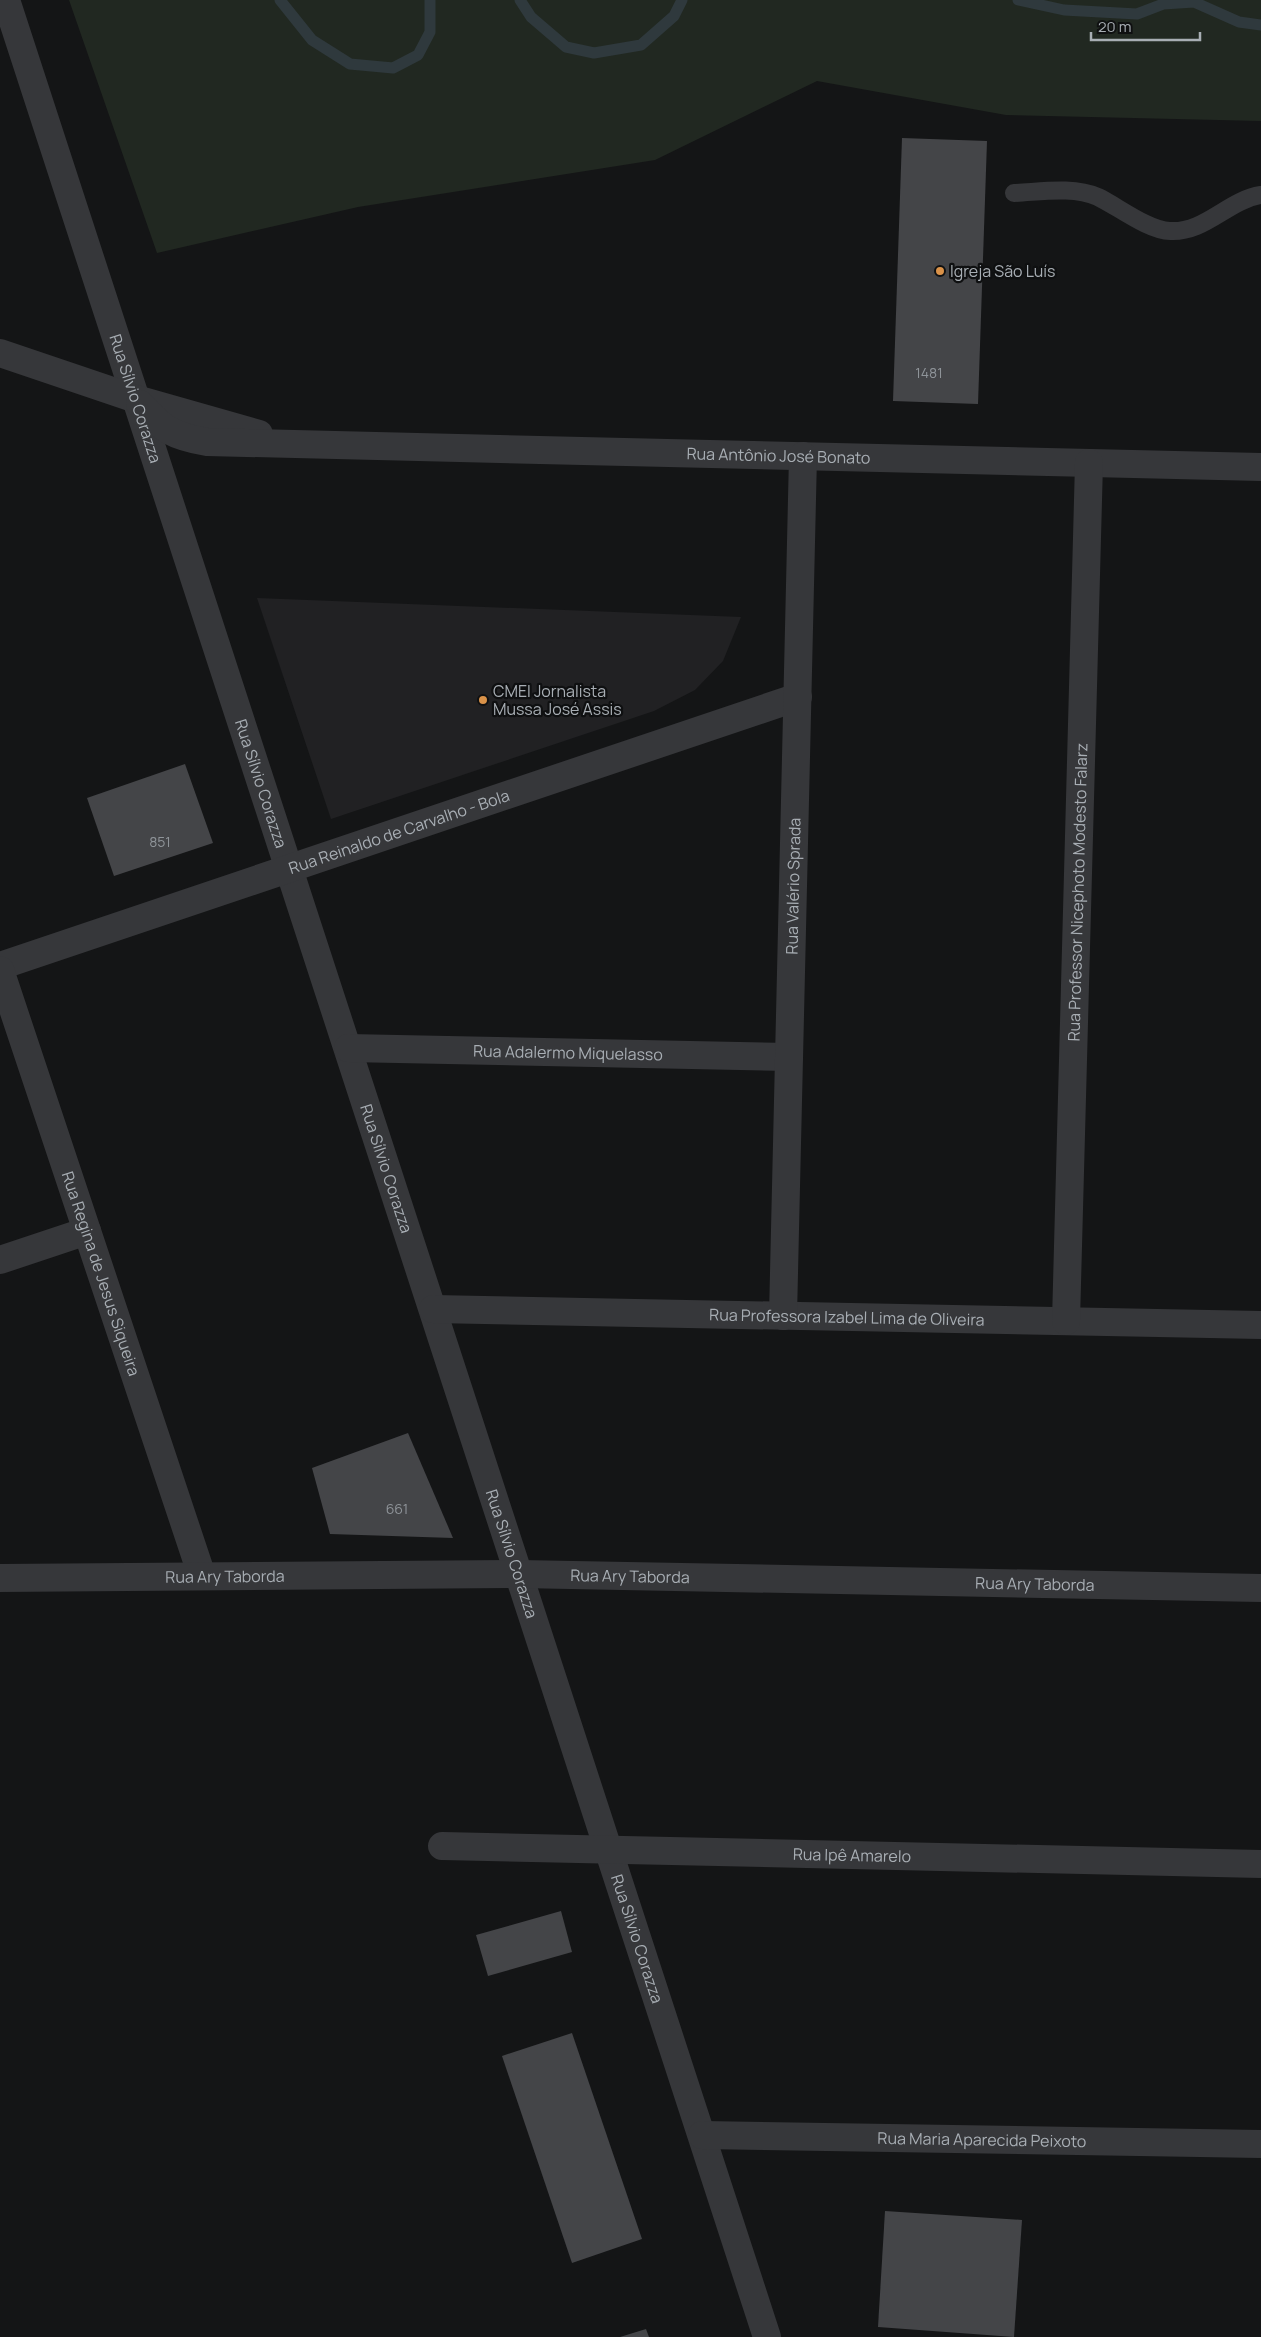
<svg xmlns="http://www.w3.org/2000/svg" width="1261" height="2337" font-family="Manrope,sans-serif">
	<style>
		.built { fill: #212123 }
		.green { fill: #212821 }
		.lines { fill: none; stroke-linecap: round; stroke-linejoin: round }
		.stream { stroke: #2f393d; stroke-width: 11 }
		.building { fill: #444548 }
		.service { stroke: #36373a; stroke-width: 18 }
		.minor { stroke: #36373a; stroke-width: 28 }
		.poi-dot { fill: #da9249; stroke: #0f1011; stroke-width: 2 }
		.labels { text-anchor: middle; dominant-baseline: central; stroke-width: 4.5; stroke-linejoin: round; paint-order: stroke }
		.number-label { font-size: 14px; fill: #8f9499 }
		.poi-label { font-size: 16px; fill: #a8aeb4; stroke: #0f1011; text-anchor: start }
		.street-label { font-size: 16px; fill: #a8aeb4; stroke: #0f1011 }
	</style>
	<rect width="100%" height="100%" fill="#141516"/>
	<path class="built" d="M257,598L741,617L723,661L695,690L654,711L331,819Z"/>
	<path class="green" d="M69,0H1261V121L1006,115L817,81L655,160L358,207L157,253Z"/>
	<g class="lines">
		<g class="stream">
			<path d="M280,0L312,40L350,64L393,68L418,55L430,32V0"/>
			<path d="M520,0L531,17L566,47L594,53L641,45L674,16L682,0"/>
			<path d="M1018,0L1064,10L1137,14L1163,4L1194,2L1239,22L1261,25"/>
		</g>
	</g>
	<g class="building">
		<path d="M902,138L987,141L978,404L893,401Z"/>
		<path d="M185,764L213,843L114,876L87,798Z"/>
		<path d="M408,1433L453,1538L330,1534L312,1468Z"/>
		<path d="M561,1911L572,1952L488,1976L476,1935Z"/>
		<path d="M572,2033L642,2239L572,2263L502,2056Z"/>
		<path d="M885,2211L1022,2220L1014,2337L878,2327Z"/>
		<path d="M646,2329L649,2337H620Z"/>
	</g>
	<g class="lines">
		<path class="service" d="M1014,193C1040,192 1073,186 1098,197C1117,206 1149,231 1170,231C1205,233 1228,200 1261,195"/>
		<g class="minor">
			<path id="s1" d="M6,0L767,2337"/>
			<path d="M0,353L136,399L259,434"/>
			<path id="s2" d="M140,404C163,430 173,436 207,442L1261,467"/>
			<path id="s3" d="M0,966L798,697"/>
			<path id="s4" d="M0,970L202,1576"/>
			<path id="s5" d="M348,1048L789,1057"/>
			<path d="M0,1260L87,1231"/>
			<path id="s6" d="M433,1309L1261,1325"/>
			<path id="s7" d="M783,1316L803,456"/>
			<path id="s8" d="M1066,1321L1089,463"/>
			<path id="s9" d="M0,1578L519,1574L1261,1588"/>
			<path id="s10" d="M442,1846L1261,1864"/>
			<path id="s11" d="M702,2135L1261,2144"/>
		</g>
	</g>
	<g class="poi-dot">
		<circle cx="940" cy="271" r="5"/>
		<circle cx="483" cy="700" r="5"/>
	</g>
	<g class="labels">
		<g class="number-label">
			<text x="929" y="372">1481</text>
			<text x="160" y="841">851</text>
			<text x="397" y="1508">661</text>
		</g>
		<g class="poi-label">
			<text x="950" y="271">Igreja São Luís</text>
			<text x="493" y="691">CMEI Jornalista<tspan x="493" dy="18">Mussa José Assis</tspan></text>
		</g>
		<g class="street-label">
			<text stroke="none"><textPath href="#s1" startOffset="419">Rua Sílvio Corazza</textPath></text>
			<text stroke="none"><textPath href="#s2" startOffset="651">Rua Antônio José Bonato</textPath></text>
			<text stroke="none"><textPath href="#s1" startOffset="824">Rua Sílvio Corazza</textPath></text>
			<text stroke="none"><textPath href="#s3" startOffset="421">Rua Reinaldo de Carvalho - Bola</textPath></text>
			<text stroke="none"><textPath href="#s7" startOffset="430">Rua Valério Sprada</textPath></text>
			<text stroke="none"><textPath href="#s8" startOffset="429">Rua Professor Nicephoto Modesto Falarz</textPath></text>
			<text stroke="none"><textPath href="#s5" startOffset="220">Rua Adalermo Miquelasso</textPath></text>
			<text stroke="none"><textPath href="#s1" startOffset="1229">Rua Sílvio Corazza</textPath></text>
			<text stroke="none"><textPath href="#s4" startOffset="320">Rua Regina de Jesus Siqueira</textPath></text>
			<text stroke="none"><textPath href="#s6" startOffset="414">Rua Professora Izabel Lima de Oliveira</textPath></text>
			<text stroke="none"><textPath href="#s1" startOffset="1634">Rua Sílvio Corazza</textPath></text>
			<text stroke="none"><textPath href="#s9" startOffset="225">Rua Ary Taborda</textPath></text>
			<text stroke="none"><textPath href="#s9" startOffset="630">Rua Ary Taborda</textPath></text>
			<text stroke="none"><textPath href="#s9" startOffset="1035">Rua Ary Taborda</textPath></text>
			<text stroke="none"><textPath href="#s10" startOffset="410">Rua Ipê Amarelo</textPath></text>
			<text stroke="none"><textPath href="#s1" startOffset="2039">Rua Sílvio Corazza</textPath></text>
			<text stroke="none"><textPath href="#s11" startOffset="280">Rua Maria Aparecida Peixoto</textPath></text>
		</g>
	</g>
	<path d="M1091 32v8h109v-8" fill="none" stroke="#a8aeb4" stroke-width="2.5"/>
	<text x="1098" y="32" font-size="15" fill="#a8aeb4" stroke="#0f1011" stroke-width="4" paint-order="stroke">20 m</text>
</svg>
